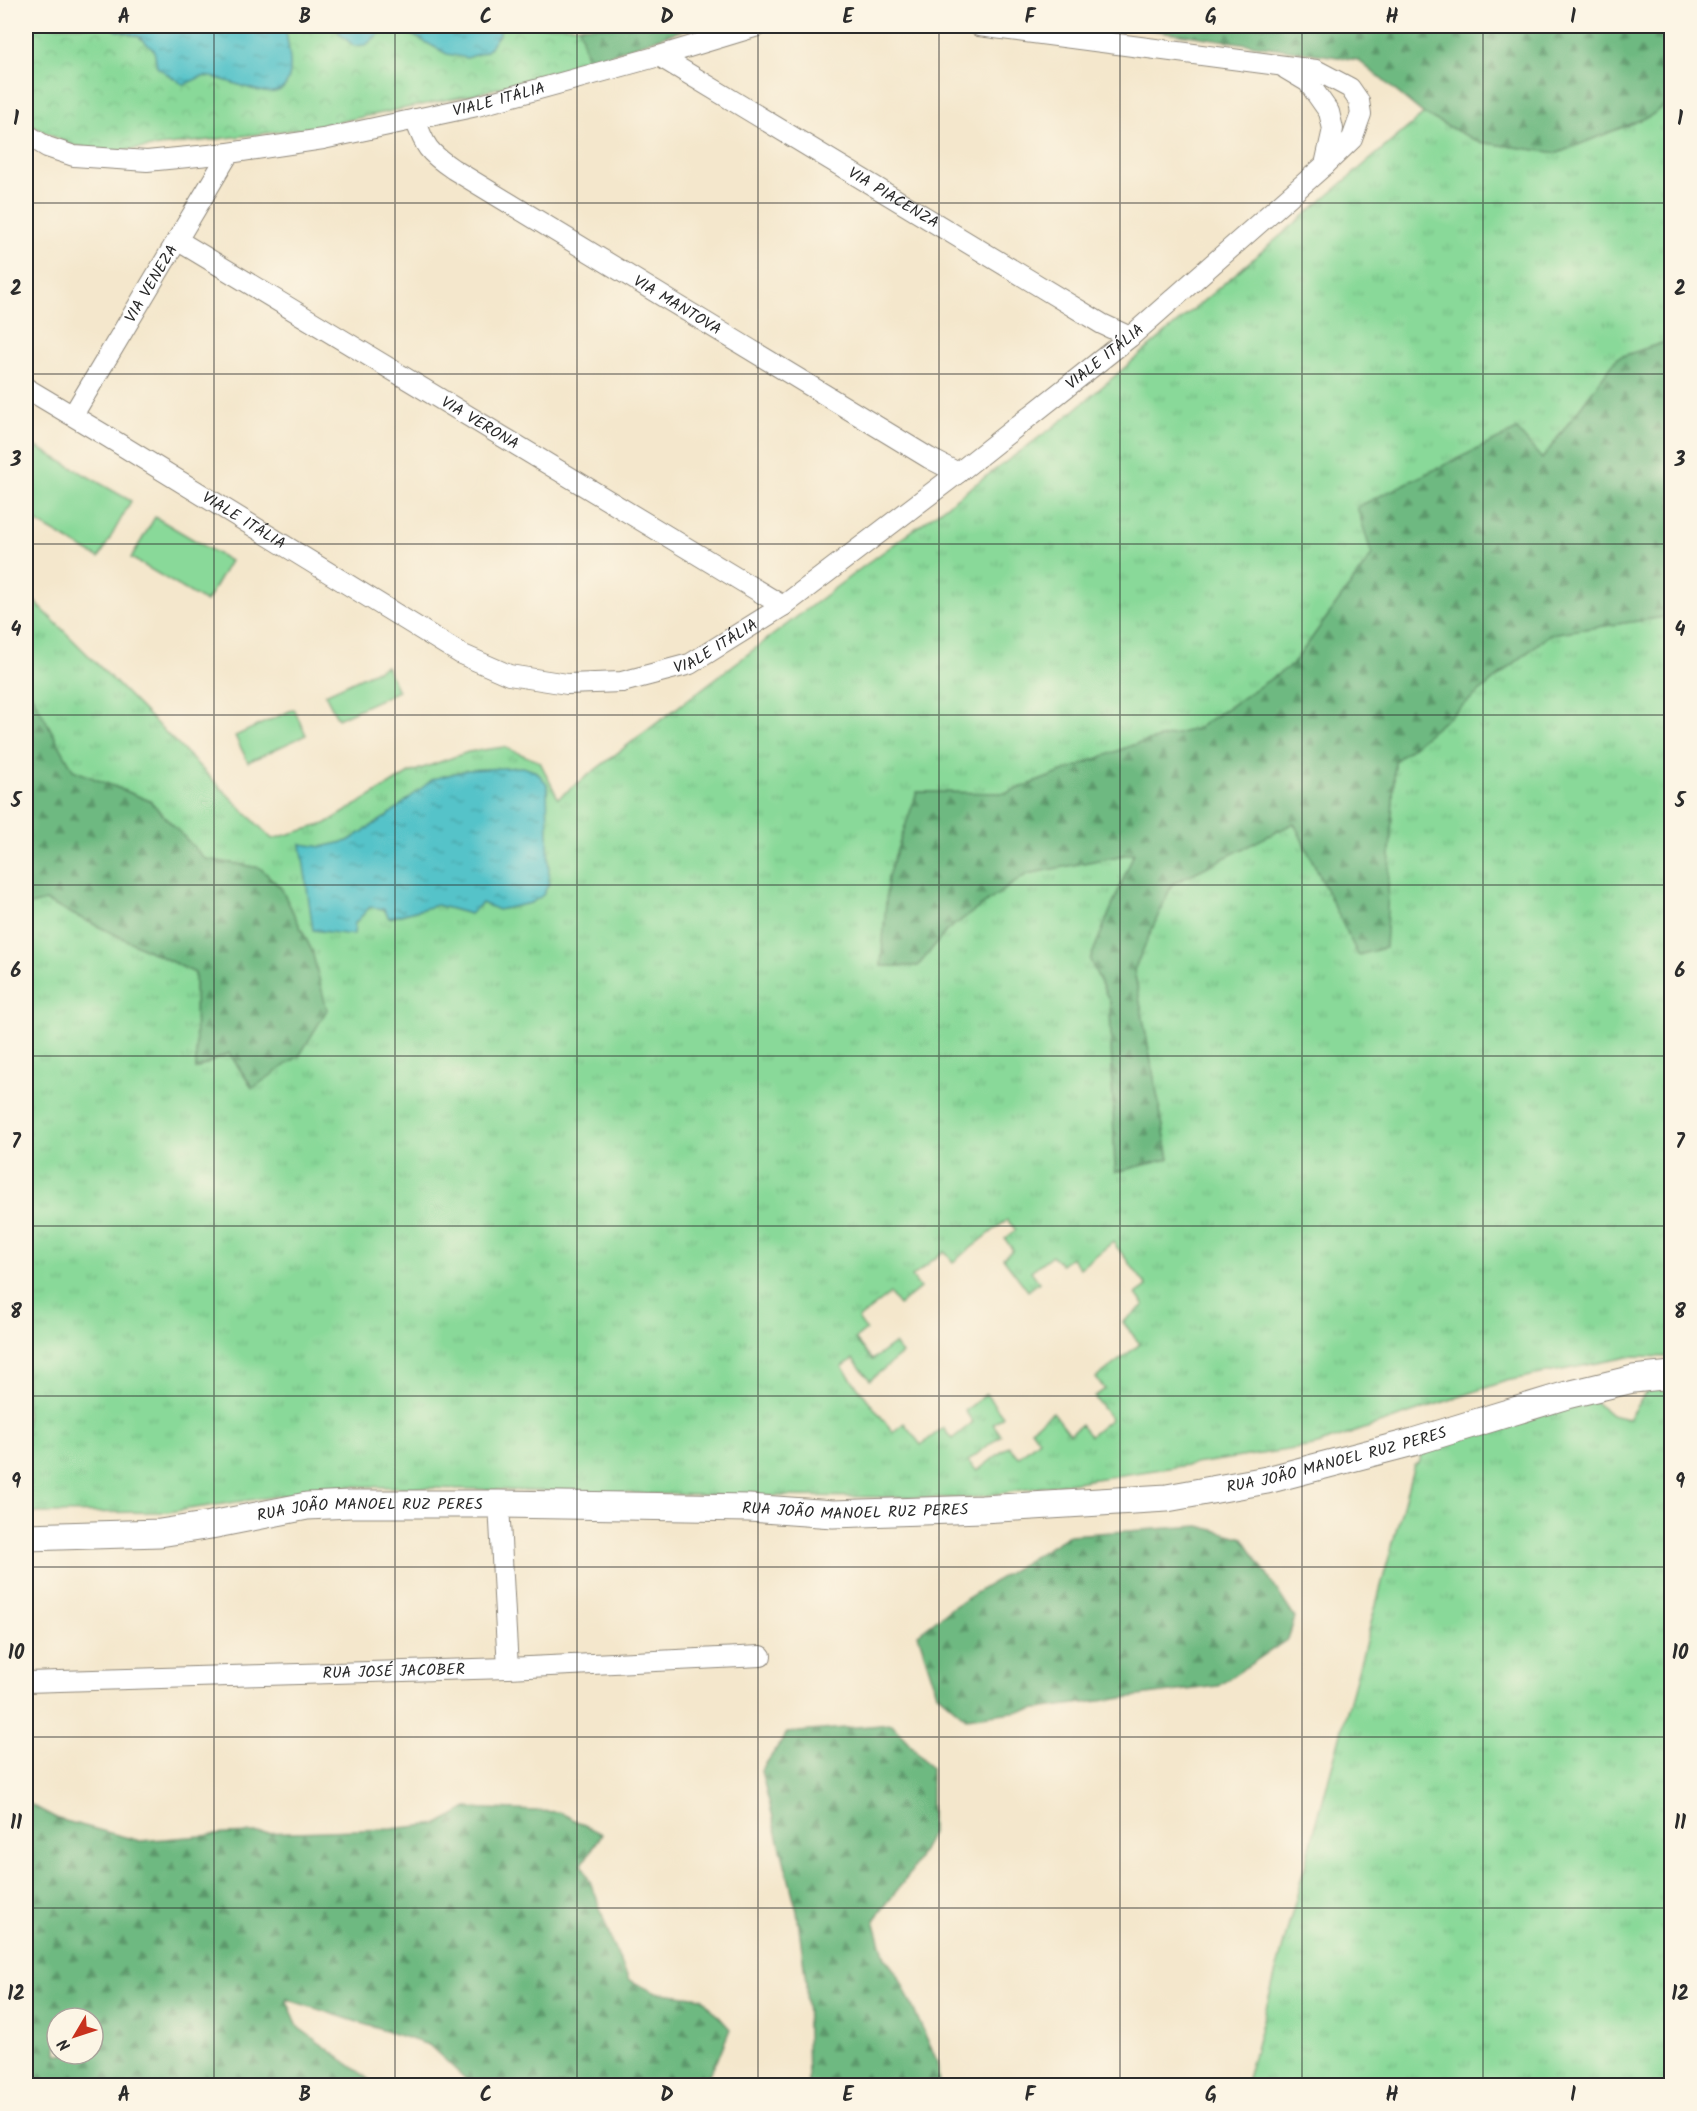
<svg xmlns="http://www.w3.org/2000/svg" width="1697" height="2111" font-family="Kalam,sans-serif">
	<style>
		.grass { fill: url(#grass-tufts); stroke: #5a8262; stroke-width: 1.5; fill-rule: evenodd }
		.forest { fill: url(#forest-firs); stroke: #4c7256; stroke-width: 1.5; fill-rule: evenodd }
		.park { fill: url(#park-crowns); stroke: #5a8262; stroke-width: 1.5 }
		.pitch { fill: #89d999; stroke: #5a8262; stroke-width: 1.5 }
		.water { fill: url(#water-ripples); stroke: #40777a; stroke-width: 1.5 }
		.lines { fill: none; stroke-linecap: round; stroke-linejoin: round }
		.street-casing { stroke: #90897c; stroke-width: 22 }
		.secondary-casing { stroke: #90897c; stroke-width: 29 }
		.street { stroke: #fff; stroke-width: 20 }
		.secondary { stroke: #fff; stroke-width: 27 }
		.grid { fill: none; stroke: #2b2b2b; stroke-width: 1.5; stroke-opacity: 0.55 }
		.labels { text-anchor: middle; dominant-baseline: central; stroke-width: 4.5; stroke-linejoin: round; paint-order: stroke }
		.street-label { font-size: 16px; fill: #2b2b2b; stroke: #fcf5e5 }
		.neatline { fill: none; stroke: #2b2b2b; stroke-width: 2 }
		.grid-label { font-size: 20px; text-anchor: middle; font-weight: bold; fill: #2b2b2b }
	</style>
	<defs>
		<pattern id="grass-tufts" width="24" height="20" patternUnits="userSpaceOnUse" patternTransform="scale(1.5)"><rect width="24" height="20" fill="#89d999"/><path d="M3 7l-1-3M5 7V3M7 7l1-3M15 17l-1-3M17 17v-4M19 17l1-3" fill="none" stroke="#76ba84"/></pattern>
		<pattern id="forest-firs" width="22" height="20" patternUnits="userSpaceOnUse" patternTransform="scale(1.5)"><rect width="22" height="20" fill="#6eb981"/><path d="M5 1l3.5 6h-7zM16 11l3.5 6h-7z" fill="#5b976a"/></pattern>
		<pattern id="park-crowns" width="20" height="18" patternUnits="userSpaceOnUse" patternTransform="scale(1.5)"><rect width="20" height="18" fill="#89d999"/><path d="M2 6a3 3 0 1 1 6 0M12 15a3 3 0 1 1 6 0" fill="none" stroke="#76ba84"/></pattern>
		<pattern id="water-ripples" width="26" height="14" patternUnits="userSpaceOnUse" patternTransform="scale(1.5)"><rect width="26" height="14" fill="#55c3c9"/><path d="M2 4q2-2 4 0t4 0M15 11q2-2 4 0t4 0" fill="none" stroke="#479fa3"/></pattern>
	</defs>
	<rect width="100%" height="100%" fill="#fcf5e5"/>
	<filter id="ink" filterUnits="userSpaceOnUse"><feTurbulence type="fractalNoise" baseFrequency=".0167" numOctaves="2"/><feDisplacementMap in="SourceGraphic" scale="12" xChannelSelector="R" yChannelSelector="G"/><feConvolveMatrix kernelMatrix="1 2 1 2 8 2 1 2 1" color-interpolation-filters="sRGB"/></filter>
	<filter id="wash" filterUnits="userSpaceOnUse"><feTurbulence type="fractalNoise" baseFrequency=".008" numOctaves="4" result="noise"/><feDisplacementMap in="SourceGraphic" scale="24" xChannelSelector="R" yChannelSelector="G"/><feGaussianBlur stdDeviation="1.35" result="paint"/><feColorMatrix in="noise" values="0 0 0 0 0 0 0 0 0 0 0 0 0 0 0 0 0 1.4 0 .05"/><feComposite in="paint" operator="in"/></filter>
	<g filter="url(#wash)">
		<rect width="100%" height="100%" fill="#f4e7cc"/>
		<g class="grass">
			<path d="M1671,101V340L1617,358L1542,459L1358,507L1372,555L1293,664L1196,729L1133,745L1007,793L917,792L881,966H918L947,930L1027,874L1134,853L1090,960L1110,1002L1115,1172L1169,1159L1134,970L1172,884L1294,823L1358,954L1384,948L1395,761L1550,634L1671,616V1357L1633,1356L1506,1381L1314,1446L970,1498L698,1495L348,1486L168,1512L26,1513V906L45,901L195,973L196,1069L229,1053L252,1088L312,951L281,888L260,868L205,859L150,801L73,770L29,690L26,689V593L272,839L325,824L409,773L468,752L504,747L540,762L558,798L856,572L1064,419L1424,114L1479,142L1558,153L1650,116ZM467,770L470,914L437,905L389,918L384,909L370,907L355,923L301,845L322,847L348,841L386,817L434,779ZM1007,1220L1016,1230L1005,1239L1013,1250L1003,1258L1028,1291L1039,1282L1031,1271L1052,1255L1061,1265L1071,1257L1080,1268L1113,1242L1147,1286L1136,1294L1144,1305L1123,1322L1140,1344L1096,1378L1105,1389L1094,1397L1111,1419L1090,1436L1081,1425L1070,1434L1053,1412L1031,1429L1039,1440L1018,1457L1009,1446L977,1471L968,1461L1001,1435L993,1424L1003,1416L986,1394L965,1411L973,1422L952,1439L943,1428L921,1445L904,1423L893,1432L842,1367L853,1359L870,1380L902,1354L894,1344L872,1360L855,1339L866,1330L858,1319L890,1294L899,1305L920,1288L912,1277L944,1251L953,1262Z"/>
			<path d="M1671,1384V2085L1245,2086L1414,1465L1420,1462L1421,1447L1590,1397L1611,1415L1628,1419L1649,1388Z"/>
		</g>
		<g class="forest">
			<path d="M579,26H694L588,62Z"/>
			<path d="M1125,26H1671V101L1650,116L1558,153L1479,142L1424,114L1358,60Z"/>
			<path d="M1671,340V616L1550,634L1395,761L1385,948L1358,955L1294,823L1172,884L1134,970L1169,1159L1115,1172L1110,1002L1090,960L1134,853L1027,874L947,930L918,966H881L888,876L917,792L1007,793L1133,745L1196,729L1293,664L1372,555L1357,507L1517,430L1542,459L1617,358Z"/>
			<path d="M26,689L29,690L73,770L150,801L205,859L260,868L281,888L312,951L327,1010L300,1055L253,1088L229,1053L196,1069L195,973L46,901L26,906Z"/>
			<path d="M1199,1526L1243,1538L1295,1618L1288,1639L1218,1686L966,1718L937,1693L918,1634L953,1607L1069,1535Z"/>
			<path d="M892,1724L931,1768V1833L911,1872L874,1920L885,1958L898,1975L937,2061L939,2085H808L806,1982L797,1911L761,1771L787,1733Z"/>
			<path d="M26,1802L58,1819L140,1841L226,1834L391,1829L438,1824L467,1808L559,1812L602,1834L582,1864L596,1896L611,1941L629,1980L654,1992L702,1998L730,2029L717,2061L702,2085H472L429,2045L286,1999L299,2028L377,2085H26ZM57,2018H93V2054H57Z"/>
		</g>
		<path class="park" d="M26,26H579L588,62L476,94L308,128L112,152L71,145L30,125L26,121Z"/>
		<g class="pitch">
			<path d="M26,441L131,501L99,558L26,516Z"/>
			<path d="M155,517L230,561L206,602L131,558Z"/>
			<path d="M386,666L398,691L338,719L325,694Z"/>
			<path d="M294,709L306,735L248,762L235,736Z"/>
		</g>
		<g class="water">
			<path d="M110,26H285C287,39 293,65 289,77C280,114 226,72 201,77C195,79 189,83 184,85L157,67L154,50L138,36L116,30Z"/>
			<path d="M338,26H500V33L487,51L467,58L447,54L403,30L381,32L366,45L354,46L339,33Z"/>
			<path d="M523,767L537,772L547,785L549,883L543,895L531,903L498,910L482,903L470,914L437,905L389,918L384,909L370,907L355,923L354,935L313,930L301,844L322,847L348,841L386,817L433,779L467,770Z"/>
		</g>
	</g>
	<g filter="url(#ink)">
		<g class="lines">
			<defs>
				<g id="street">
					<path id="s1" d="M659,56L1102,324L1130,337"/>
					<path d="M1286,69L1308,82L1329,112L1333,129L1325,165"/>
					<path id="s2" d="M415,119C425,147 428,152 453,169L929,458L958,473"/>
					<path id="s3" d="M26,134L47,147L74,156L147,161L229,153L323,139L477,106L659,56L758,26"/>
					<path id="s4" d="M177,240L783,606"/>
					<path id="s5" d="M26,388L108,437L461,654L509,675L567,684L622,682L690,664L783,606L958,473L1130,337L1325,165L1352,139L1361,114L1359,101L1350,88L1316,70L979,26"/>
					<path id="s6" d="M73,415L229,153"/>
					<path d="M499,1504L508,1668"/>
					<path id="s7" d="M26,1682L508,1668L761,1656"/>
				</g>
				<g id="secondary">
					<path id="s8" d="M26,1537L160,1533L211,1525L307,1506L350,1504H499L749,1508L833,1514L982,1509L1167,1498L1267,1480L1413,1442L1567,1395L1633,1379L1672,1375"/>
				</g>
			</defs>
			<use href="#street" class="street-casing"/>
			<use href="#secondary" class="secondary-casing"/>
			<use href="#street" class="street"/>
			<use href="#secondary" class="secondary"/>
		</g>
	</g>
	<path class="grid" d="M214,26V2086M395,26V2086M577,26V2086M758,26V2086M939,26V2086M1120,26V2086M1302,26V2086M1483,26V2086M26,203H1672M26,374H1672M26,544H1672M26,715H1672M26,885H1672M26,1056H1672M26,1226H1672M26,1396H1672M26,1567H1672M26,1737H1672M26,1908H1672"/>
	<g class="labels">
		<g class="street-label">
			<text stroke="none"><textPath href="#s3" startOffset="484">VIALE ITÁLIA</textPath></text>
			<text stroke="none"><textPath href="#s1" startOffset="274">VIA PIACENZA</textPath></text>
			<text stroke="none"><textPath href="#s6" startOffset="153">VIA VENEZA</textPath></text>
			<text stroke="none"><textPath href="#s2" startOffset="327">VIA MANTOVA</textPath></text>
			<text stroke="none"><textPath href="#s5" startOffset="1263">VIALE ITÁLIA</textPath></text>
			<text stroke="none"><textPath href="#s4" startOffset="354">VIA VERONA</textPath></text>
			<text stroke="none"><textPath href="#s5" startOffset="255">VIALE ITÁLIA</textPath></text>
			<text stroke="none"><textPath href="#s5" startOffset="777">VIALE ITÁLIA</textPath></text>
			<text stroke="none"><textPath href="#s8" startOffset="1318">RUA JOÃO MANOEL RUZ PERES</textPath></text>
			<text stroke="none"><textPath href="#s8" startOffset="832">RUA JOÃO MANOEL RUZ PERES</textPath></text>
			<text stroke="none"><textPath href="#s8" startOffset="346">RUA JOÃO MANOEL RUZ PERES</textPath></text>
			<text stroke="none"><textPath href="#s7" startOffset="368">RUA JOSÉ JACOBER</textPath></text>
		</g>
	</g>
	<rect width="1697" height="2111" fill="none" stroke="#fcf5e5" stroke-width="66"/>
	<g transform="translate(75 2036) rotate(231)"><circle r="28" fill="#fcf5e5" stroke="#a8a49b" stroke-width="1.5"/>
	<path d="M0-4.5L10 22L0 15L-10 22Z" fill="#c8321e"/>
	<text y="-9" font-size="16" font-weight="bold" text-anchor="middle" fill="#2b2b2b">N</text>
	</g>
	<rect x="33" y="33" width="1631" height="2045" class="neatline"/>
	<g class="grid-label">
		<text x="124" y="23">A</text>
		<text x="305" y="23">B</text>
		<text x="486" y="23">C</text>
		<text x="667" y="23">D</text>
		<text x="848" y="23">E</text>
		<text x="1030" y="23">F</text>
		<text x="1211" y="23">G</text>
		<text x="1392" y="23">H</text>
		<text x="1573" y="23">I</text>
		<text x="16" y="125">1</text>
		<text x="1680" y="125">1</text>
		<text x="16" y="295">2</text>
		<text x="1680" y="295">2</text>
		<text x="16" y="466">3</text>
		<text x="1680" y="466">3</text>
		<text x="16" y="636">4</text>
		<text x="1680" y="636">4</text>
		<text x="16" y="807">5</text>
		<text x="1680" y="807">5</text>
		<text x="16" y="977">6</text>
		<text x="1680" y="977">6</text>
		<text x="16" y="1148">7</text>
		<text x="1680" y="1148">7</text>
		<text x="16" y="1318">8</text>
		<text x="1680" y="1318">8</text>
		<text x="16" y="1488">9</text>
		<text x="1680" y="1488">9</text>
		<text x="16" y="1659">10</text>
		<text x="1680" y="1659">10</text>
		<text x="16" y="1829">11</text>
		<text x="1680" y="1829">11</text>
		<text x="16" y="2000">12</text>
		<text x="1680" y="2000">12</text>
		<text x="124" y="2101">A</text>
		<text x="305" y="2101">B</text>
		<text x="486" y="2101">C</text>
		<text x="667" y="2101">D</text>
		<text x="848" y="2101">E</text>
		<text x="1030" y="2101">F</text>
		<text x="1211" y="2101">G</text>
		<text x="1392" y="2101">H</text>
		<text x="1573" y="2101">I</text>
	</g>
</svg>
